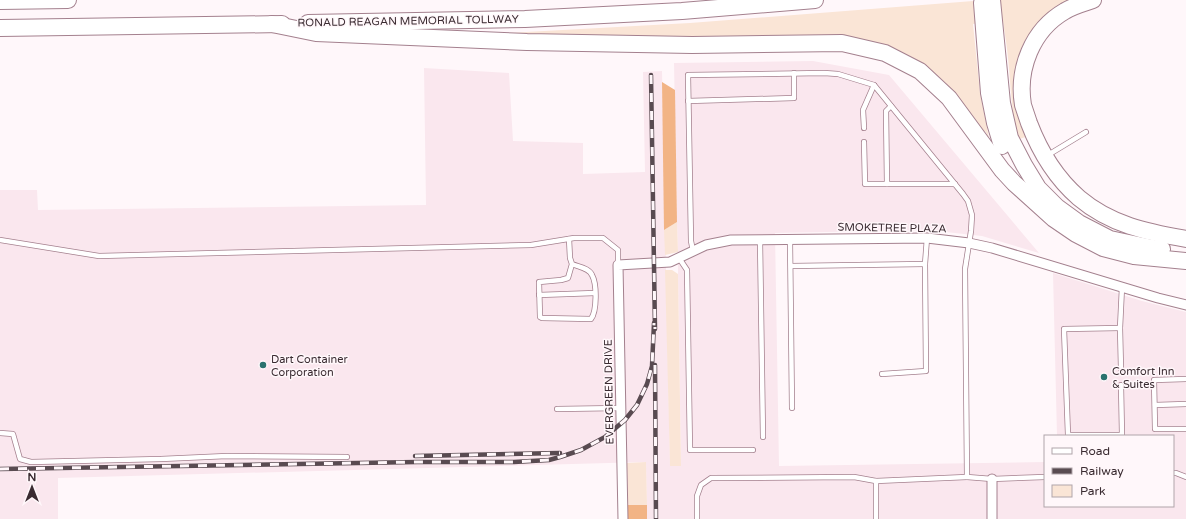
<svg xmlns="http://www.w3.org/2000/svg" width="1186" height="519" font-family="'Varela Round',sans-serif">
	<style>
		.built { fill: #fae7ee }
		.green { fill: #fae5d6 }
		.forest { fill: #f2b485 }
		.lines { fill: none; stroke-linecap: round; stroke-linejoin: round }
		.lane-casing { stroke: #a4808e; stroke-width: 6 }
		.street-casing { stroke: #a4808e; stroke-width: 11 }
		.highway-casing { stroke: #a4808e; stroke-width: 18 }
		.lane { stroke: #fff; stroke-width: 4.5 }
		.street { stroke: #fff; stroke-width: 9 }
		.highway { stroke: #fff; stroke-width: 16 }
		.rail-casing { stroke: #594b51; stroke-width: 4.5 }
		.rail { stroke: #fff7fa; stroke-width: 3; stroke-dasharray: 9; stroke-linecap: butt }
		.poi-dot { fill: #29726e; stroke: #fff7fa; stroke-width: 1.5 }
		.labels { text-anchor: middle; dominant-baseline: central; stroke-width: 3; stroke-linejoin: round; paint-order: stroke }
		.street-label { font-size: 11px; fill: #3a2b31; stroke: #fff7fa }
		.poi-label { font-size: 11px; fill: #3a2b31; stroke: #fff7fa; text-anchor: start }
	</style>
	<rect width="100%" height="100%" fill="#fff7fa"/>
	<path class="built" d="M813,61L889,75L1039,253L982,236L928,230L775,233L779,466L1045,462V506H1173V436H1057L1053,273L1142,301L1186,312V519H647L646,462L58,478V519H0V190H37L38,210L426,205L424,68L509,73L513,141L583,143V174L645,172L643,72L662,71L670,466H681L678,274V252L677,222L674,63Z"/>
	<g class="green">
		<path d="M986,0H1073L1038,26L1019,115L1026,137L1019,139C1010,110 1011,80 1007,49C1006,40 1004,30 1003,21L973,24L980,93L989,138L985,131L984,132C961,99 940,70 903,53C861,33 826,35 782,36C760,37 739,37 718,37C675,37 632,39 588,37C561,37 534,35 507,33L690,23Z"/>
		<path d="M677,222L678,252L665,255L664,230Z"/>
		<path d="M665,270H672L678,274L681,466H670Z"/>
		<path d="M646,462L647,505H628L627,463Z"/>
	</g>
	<g class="forest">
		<path d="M662,82L675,90L677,222L664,230Z"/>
		<rect x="628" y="505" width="19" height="14"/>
	</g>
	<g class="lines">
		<defs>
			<g id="lane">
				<path d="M688,101L794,98V73"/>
				<path d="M864,128L863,110L874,85"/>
				<path d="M864,142L865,184H955"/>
				<path d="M1048,155L1086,132"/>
				<path d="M887,184L886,111L891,106"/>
				<path d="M569,239L570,258L572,264L568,278L561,280L539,282L540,317L542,318L591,319C597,311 597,284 592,275C589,268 579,267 572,264"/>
				<path d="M0,240L99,256L531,245L574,238H603L618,250V265"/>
				<path d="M760,240L763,437"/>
				<path d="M790,240L792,408"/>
				<path d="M693,251L691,241L688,75L824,73L838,74L874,85L963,194L968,201L972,215L971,231L965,269L967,477L992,479L1045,477"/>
				<path d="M679,258L687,270L690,450H753"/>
				<path d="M791,266L925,264"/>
				<path d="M539,295L595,293"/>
				<path d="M1120,328L1064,329L1068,435H1122L1121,385"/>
				<path d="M1121,369L1120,328L1122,287"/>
				<path d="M882,374L926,371L925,264L927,238"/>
				<path d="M1186,379L1154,380L1155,429H1186"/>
				<path d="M1155,405L1186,404"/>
				<path d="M557,409L622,408"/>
				<path d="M0,433L13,434L20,459L31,462L161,459L227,456L347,457"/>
				<path d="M1173,473H1176L1186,477"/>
				<path d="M876,481V519"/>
				<path d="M697,519V496L701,485L711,478L854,477L876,481L967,477"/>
			</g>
			<g id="street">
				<path d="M623,519L618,265L670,262L706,245L731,240L927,238L969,243L992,248L1158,298L1186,305"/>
				<path d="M992,519V479"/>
			</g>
			<g id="highway">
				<path d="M992,0L1002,103L1010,138L1024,165L1038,188L1057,207L1079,223L1110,239L1152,248L1162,249"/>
				<path d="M1093,0C1084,3 1073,6 1065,11C1032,30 1017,69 1023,105C1025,111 1027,117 1029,123C1040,152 1056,178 1079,198C1111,225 1147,232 1186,239"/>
				<path d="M0,1L68,0"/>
				<path d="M982,3L989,93L995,123L1002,146"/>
				<path d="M308,23L525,19L682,11L815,0"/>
				<path d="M272,24L316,33L527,42L692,45L842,43L885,53L920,71L949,98L1002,170L1014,183L1054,219L1076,234L1103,248L1134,256L1186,261"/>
				<path d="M0,28L282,24"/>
			</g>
		</defs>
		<use href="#lane" class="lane-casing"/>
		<use href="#street" class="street-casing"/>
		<use href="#highway" class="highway-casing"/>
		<use href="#lane" class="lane"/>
		<use href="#street" class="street"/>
		<use href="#highway" class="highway"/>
		<defs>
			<g id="rail">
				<path d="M651,75L655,329"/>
				<path d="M655,365L656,519"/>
				<path d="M415,456L560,453"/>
				<path d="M0,469L417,462H514L549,460L560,457L581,450L605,437L625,420L637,405L647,384L652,366L654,323"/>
			</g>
		</defs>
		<use href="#rail" class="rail-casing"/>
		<use href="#rail" class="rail"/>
	</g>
	<g class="poi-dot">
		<circle cx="263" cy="365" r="4"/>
		<circle cx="1104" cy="377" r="4"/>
	</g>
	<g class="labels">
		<g class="street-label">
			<text transform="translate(408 21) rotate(-1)">RONALD REAGAN MEMORIAL TOLLWAY</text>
			<text transform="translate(892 228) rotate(1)">SMOKETREE PLAZA</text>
			<text transform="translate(609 392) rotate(-91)">EVERGREEN DRIVE</text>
		</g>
		<g class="poi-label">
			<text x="271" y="359">Dart Container<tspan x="271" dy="13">Corporation</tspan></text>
			<text x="1112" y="371">Comfort Inn<tspan x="1112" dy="13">&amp; Suites</tspan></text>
		</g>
	</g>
	<rect x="1044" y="435" width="130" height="72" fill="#fff7fa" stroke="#b0a5aa"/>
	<rect x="1052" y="448" width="20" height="6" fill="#ffffff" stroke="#b0a5aa"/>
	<text x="1080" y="455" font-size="12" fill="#3a2b31">Road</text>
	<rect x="1052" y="468" width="20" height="6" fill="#594b51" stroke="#b0a5aa"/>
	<text x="1080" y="475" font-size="12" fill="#3a2b31">Railway</text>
	<rect x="1052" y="485" width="20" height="12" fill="#fae5d6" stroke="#b0a5aa"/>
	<text x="1080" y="495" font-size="12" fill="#3a2b31">Park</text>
	<g transform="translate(32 487)" stroke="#fff7fa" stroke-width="3" paint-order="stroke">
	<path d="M0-3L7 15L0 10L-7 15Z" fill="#3a2b31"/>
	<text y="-6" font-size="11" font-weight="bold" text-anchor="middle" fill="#3a2b31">N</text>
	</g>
</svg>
